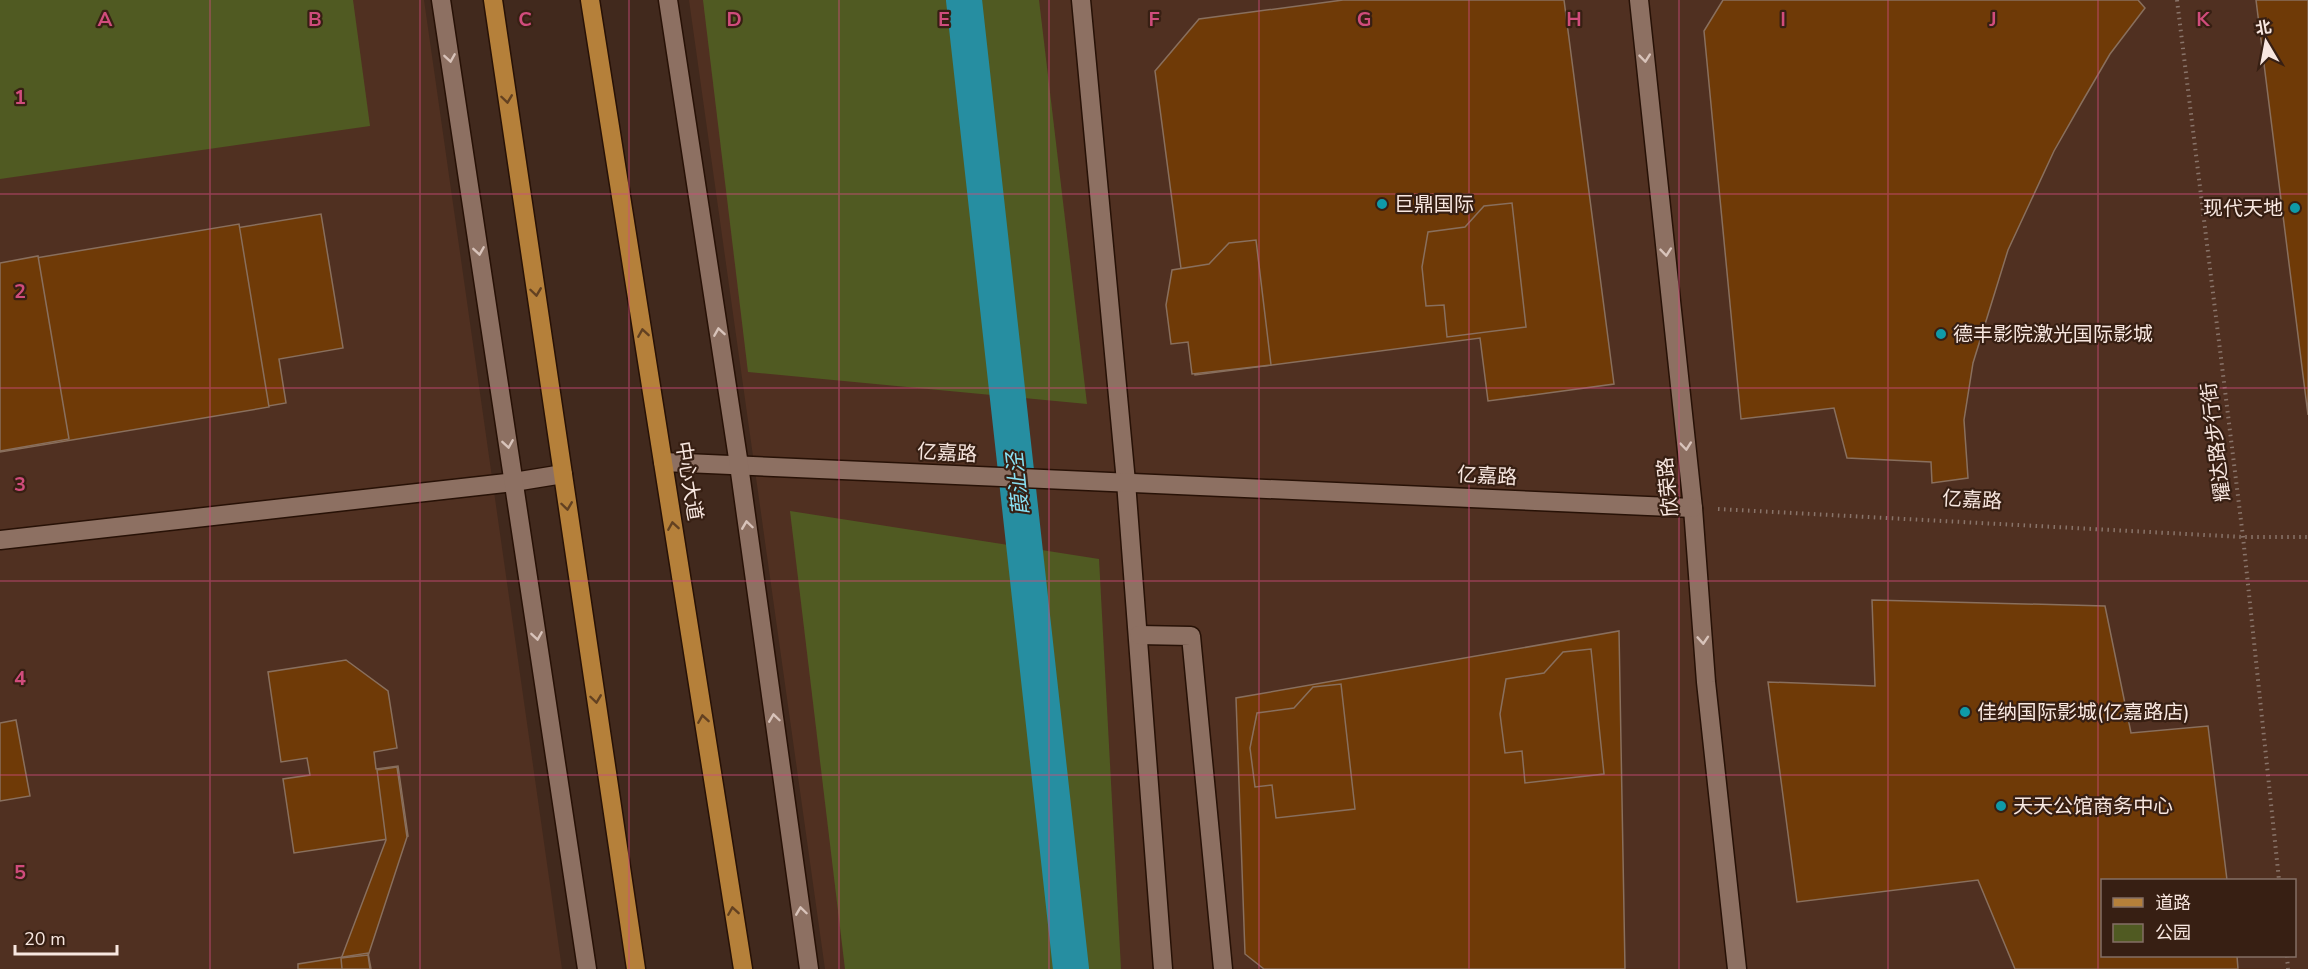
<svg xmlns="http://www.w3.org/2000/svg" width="2308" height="969" font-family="'Nunito Sans','Noto Sans SC',sans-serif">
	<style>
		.built { fill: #503021; fill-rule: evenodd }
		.green { fill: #505a22 }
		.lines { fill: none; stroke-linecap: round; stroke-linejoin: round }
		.canal { stroke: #268ea1; stroke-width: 36 }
		.building { fill: #6f3a07; stroke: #896f5d; stroke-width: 1.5 }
		.minor-casing { stroke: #271106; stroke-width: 21 }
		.tertiary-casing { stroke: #271106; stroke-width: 21 }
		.secondary-casing { stroke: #271106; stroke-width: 21 }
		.primary-casing { stroke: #271106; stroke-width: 21 }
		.path { stroke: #89746a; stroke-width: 4; stroke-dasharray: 1.5 4.5; stroke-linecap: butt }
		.minor { stroke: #8d7062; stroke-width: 18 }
		.tertiary { stroke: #8d7062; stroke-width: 18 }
		.secondary { stroke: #8d7062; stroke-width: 18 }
		.primary { stroke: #b5803a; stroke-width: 18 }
		.oneway { stroke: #d8c3ba }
		.oneway2 { stroke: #634121 }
		.grid { fill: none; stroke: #d04c7c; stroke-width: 1.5; stroke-opacity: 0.55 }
		.culture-dot { fill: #0f9aa8; stroke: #371f13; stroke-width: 2 }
		.labels { text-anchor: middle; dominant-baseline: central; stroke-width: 4.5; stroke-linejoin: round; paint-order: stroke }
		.poi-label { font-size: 20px; fill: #f8e7e0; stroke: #371f13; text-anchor: start }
		.street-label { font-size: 20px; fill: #f8e7e0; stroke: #371f13 }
		.water-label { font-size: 21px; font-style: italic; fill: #89e1f4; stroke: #371f13 }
		.grid-label { font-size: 20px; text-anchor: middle; font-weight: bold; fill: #d04c7c; stroke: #371f13; stroke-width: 4.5; stroke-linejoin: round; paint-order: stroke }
	</style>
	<rect width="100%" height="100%" fill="#41291d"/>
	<g class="built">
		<path d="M0,0H424L562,969H0Z"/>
		<path d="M689,0H2308V969H825ZM2102,880H2294V956H2102Z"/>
	</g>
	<g class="green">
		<path d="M0,0H353L370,126L0,179Z"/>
		<path d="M703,0H1039L1087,404L748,372Z"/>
		<path d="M790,511L1099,559L1121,969H845Z"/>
	</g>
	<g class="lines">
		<path class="canal" d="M964,0L1071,969"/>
	</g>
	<g class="building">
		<path d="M1343,0H1564L1614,384L1488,401L1480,338L1195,375L1155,71L1199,19Z"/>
		<path d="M1723,0H2138L2145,8L2110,54L2082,102L2054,151L2008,250L1973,363L1964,420L1968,478L1932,483L1931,462L1847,458L1834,408L1741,419L1704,31Z"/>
		<path d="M2256,0H2308V415Z"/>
		<path d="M1512,203L1526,327L1447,337L1444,305L1426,306L1422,267L1428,232L1465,227L1484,206Z"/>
		<path d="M321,214L343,348L279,359L286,403L168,423L139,244Z"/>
		<path d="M239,224L269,407L0,452V264Z"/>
		<path d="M1256,240L1271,365L1192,374L1188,342L1171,344L1166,305L1172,270L1209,264L1229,243Z"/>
		<path d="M38,256L69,439L0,451V263Z"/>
		<path d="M1872,600L2105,606L2131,733L2208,726L2227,880H2102V956H2237L2238,969H2015L1978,880L1797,902L1768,682L1875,686Z"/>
		<path d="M1619,631L1625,969H1264L1245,954L1236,698Z"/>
		<path d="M1591,649L1604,774L1525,783L1522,751L1505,753L1500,714L1506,679L1544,673L1563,652Z"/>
		<path d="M346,660L388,691L397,748L374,752L376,769L398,766L408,836L294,853L283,779L310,775L307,758L281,762L268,672Z"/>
		<path d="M1341,684L1355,809L1276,818L1272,785L1255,787L1250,748L1257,713L1294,708L1313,687Z"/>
		<path d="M16,720L30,796L0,801V723Z"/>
		<path d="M397,767L407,837L368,956L370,969H343L341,959L386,840L377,770Z"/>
		<path d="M368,953L371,969H298V964Z"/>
		<path d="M368,955L370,969H342L341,958Z"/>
	</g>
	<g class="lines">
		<defs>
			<g id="minor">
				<path d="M1081,0L1126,482L1163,969"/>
				<path d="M1639,0L1693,508L1706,682L1737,969"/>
				<path d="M1139,635L1191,636L1223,969"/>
			</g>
			<g id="tertiary">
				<path d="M663,462L1693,508"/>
				<path d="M0,540L514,482L563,474"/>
			</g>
			<g id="secondary">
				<path d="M441,0L587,969"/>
				<path d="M668,0L739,465L809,969"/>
			</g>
			<g id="primary">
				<path d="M493,0L636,969"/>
				<path d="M590,0L743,969"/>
			</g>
		</defs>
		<use href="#minor" class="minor-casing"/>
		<use href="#tertiary" class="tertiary-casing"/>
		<use href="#secondary" class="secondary-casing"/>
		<use href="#primary" class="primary-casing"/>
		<g class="path">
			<path d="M2177,0L2243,537L2279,880"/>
			<path d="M1718,509L2243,537H2308"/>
			<path d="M2287,956L2288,969"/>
		</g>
		<use href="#minor" class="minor"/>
		<use href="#tertiary" class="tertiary"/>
		<use href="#secondary" class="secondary"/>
		<use href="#primary" class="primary"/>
	</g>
	<defs><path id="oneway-chevron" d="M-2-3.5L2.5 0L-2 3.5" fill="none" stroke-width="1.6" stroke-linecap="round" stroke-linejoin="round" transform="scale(1.5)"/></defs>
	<g class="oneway">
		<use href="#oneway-chevron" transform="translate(450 58) rotate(81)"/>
		<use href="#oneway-chevron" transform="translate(1645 58) rotate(84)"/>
		<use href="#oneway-chevron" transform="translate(479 251) rotate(81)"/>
		<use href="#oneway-chevron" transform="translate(1666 252) rotate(84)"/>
		<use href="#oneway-chevron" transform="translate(719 332) rotate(-99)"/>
		<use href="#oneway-chevron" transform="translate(508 444) rotate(81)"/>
		<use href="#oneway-chevron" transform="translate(1686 446) rotate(84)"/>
		<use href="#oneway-chevron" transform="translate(747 525) rotate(-98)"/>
		<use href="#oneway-chevron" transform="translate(537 636) rotate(81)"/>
		<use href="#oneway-chevron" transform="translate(1703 640) rotate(86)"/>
		<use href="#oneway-chevron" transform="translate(774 718) rotate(-98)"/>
		<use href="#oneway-chevron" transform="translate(801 911) rotate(-98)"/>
	</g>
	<g class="oneway2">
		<use href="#oneway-chevron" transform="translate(507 99) rotate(82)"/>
		<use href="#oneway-chevron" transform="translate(536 292) rotate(82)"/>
		<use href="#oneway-chevron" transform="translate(643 333) rotate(-99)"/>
		<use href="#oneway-chevron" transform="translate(567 506) rotate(82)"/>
		<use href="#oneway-chevron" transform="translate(673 526) rotate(-99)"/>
		<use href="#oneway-chevron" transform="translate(596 699) rotate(82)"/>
		<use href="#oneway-chevron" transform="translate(703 719) rotate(-99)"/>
		<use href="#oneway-chevron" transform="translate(733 911) rotate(-99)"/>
	</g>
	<path class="grid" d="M210,0V969M420,0V969M629,0V969M839,0V969M1049,0V969M1259,0V969M1469,0V969M1679,0V969M1888,0V969M2098,0V969M0,194H2308M0,388H2308M0,581H2308M0,775H2308"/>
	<g class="culture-dot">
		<circle cx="1382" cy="204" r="6"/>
		<circle cx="2295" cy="208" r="6"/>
		<circle cx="1941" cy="334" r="6"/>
		<circle cx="1965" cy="712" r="6"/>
		<circle cx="2001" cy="806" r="6"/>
	</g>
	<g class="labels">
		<g class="poi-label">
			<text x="1394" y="204">巨鼎国际</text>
			<text x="2283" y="208" text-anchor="end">现代天地</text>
			<text x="1953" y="334">德丰影院激光国际影城</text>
			<text x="1977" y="712">佳纳国际影城(亿嘉路店)</text>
			<text x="2013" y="806">天天公馆商务中心</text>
		</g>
		<g class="street-label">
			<text transform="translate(2216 442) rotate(-97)">耀达路步行街</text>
			<text transform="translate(947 453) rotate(3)">亿嘉路</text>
			<text transform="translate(1487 476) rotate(3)">亿嘉路</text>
			<text transform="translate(689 481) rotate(81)">中心大道</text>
			<text transform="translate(1668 487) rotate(-96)">欣荣路</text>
			<text transform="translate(1972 500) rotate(3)">亿嘉路</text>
		</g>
		<g class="water-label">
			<text transform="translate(1018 484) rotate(-96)">葭沚泾</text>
		</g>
	</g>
	<g class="grid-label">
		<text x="105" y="26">A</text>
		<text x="315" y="26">B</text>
		<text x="525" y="26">C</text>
		<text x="734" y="26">D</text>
		<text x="944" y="26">E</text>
		<text x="1154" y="26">F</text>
		<text x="1364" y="26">G</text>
		<text x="1574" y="26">H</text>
		<text x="1783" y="26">I</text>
		<text x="1993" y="26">J</text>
		<text x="2203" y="26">K</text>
		<text x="20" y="104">1</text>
		<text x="20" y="298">2</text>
		<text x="20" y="491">3</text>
		<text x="20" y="685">4</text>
		<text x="20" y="879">5</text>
	</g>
	<rect x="2101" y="879" width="195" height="78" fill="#371f13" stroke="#846f65" stroke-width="1.5"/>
	<rect x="2113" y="898" width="30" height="9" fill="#b5803a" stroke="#846f65" stroke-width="1.5"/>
	<text x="2155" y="909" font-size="18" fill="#f8e7e0">道路</text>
	<rect x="2113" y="924" width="30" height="18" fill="#505a22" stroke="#846f65" stroke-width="1.5"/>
	<text x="2155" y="939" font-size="18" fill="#f8e7e0">公园</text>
	<g transform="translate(2266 42) rotate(350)" stroke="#371f13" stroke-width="4.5" paint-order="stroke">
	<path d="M0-4.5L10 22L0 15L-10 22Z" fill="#f8e7e0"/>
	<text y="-9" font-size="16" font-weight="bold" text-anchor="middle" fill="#f8e7e0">北</text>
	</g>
	<path d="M15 945v9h102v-9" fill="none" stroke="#f8e7e0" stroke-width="3"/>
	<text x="24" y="945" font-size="18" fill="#f8e7e0" stroke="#371f13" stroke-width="4.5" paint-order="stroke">20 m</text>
</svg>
